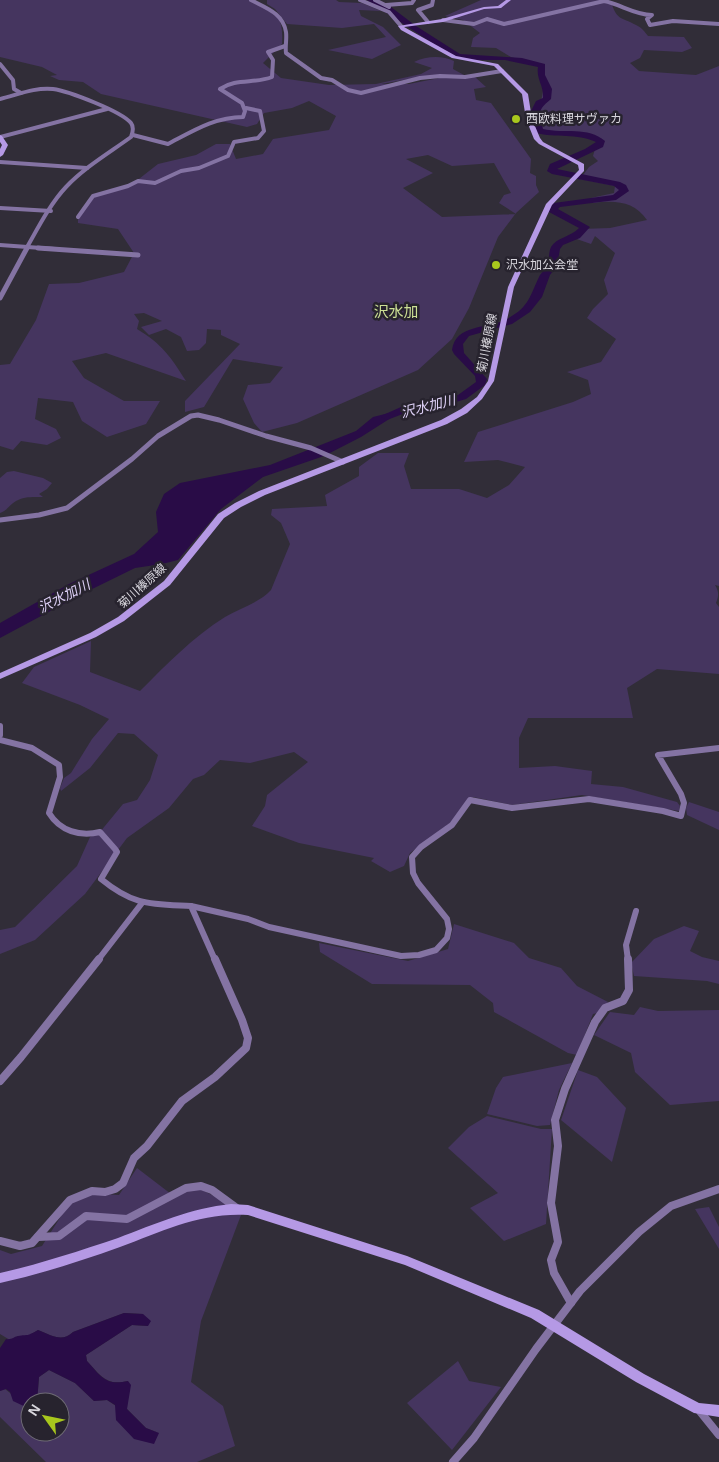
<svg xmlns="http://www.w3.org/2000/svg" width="719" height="1462" font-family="Arial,'Noto Sans JP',sans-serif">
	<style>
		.green { fill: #45355f; fill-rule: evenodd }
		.water { fill: #290c47 }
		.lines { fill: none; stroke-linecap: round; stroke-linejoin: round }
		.river { fill: #290c47; fill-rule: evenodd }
		.street-far3 { stroke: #8473a3; stroke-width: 4 }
		.street-far2 { stroke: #8473a3; stroke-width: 5 }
		.street-far1 { stroke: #8473a3; stroke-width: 6 }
		.street { stroke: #8473a3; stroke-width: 8 }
		.secondary { fill: #b599e5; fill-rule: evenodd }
		.poi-dot { fill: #a8c71d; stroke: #27232e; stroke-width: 2 }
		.labels { text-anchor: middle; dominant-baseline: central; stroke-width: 5; stroke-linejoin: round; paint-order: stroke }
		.far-poi-label { font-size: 12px; fill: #d8d6dd; stroke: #27232e; text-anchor: start }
		.far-street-label { font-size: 12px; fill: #d8d6dd; stroke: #27232e }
		.far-water-label { font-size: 14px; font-style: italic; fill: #ddd0f6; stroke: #27232e }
		.far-quarter-label { font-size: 15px; fill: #cce095; stroke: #27232e }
	</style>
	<rect width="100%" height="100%" fill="#312d38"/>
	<g class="green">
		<path d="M0,0H249C274,13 284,12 282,44L263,63L281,78L329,85L376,84L421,74L432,68L414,62C426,56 442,55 454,61L453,69L464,75L426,76L381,84H409L444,77H475L486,87L474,89L476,100L491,103L531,159L530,173L536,176V185L539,192L516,213L498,237L469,308L452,339L418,370L297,423L262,432L254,423L243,399L248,385L270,383L283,367L233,359L204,407L185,412V401L240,344L221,335V330L207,329L206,343L199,350L187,351L181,337L166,329L149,335L141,327L162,321L144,313L134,314L139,321L137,329C163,345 170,356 186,381L106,353L72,361L84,378L124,401H160L146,424L107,437L82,421L73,402L38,398L35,419L56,429L61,438L47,445L21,441L13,450L0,446V365L10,364L36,320L49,284L79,283L124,272L134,253L118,229L78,223V217L93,196L135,182L158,164L196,155L216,144H230L236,159L263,154L273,139L329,130L336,116L309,101L292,108L264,113L257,124L247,127L101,94L83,82L59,80L50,76L57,75L42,67L0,57ZM428,155L452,166L494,163L511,193L504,195L499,203L516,214L442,217L403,188L433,173L406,159Z"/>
		<path d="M267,0H336L339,2L362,3L381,11L359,10L361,16L383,27L401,45L372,59L328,50L386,37L374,24L342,28L287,24L275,9L267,4Z"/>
		<path d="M481,0H602L611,2C617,21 622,17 636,25C641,27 645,32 648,36L684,37L692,48L682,52L644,50L640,58L630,63L639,71L696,75L719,66V586L715,585C719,592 719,595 716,603L719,607V674L657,669L627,688L633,718H528L519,738V768L555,766L592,771L591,784L623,787L677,802L680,806L679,811L582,795L512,805L473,797L450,823L410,853L404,866L390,872L371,861L374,858L299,843L252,826L265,806L267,795L308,762L294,752L250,763L220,760L204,775L193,779L169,808L127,838L85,894L35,940L0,954V930L15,927L77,866L90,837L100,832L123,804L137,800L150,780L158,755L134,734L118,733L90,768L61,791L60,788L64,778L71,773L92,739L109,719L80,705L22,683L34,667L91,641L90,672L140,691C167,664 193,637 225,617C240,608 259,603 271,590L290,544L281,523L271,515L272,509L327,506L325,495L359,476V467L378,453H409L404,466L411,489H459L487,498L509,485L525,467L498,460L464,462L478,432L573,402L591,394L588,380L567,372L601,362L616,339L587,318L593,309L608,294L604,280L615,253L595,236L591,244L571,237L581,229L610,228L647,220C634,201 615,200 593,203L591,198L614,193L615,186L580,179L589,167L598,161L593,156L595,149L602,143L589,136L542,131L535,119C543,97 545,90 542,66L511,57L496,48L471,47L473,38L480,33L463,20L445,16Z"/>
		<path d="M14,471L43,478L52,483L47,489L39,494L43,497C34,497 24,496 16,501C9,505 8,510 0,513V478L7,472Z"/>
		<path d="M689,802L719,812V830L687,815L686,808Z"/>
		<path d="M454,924L514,943L529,958L561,968L577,986L608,1002L598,1013L593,1014L577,1055L568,1053L494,1012L493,1003L470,985L372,984L320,952L319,943L408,961L448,949Z"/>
		<path d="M684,926L699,931L690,951L702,957L719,961V984L707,981L634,976L631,963L654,939Z"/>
		<path d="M640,1007L658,1011L719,1010V1101L670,1105L635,1072L631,1053L594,1035L610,1012L634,1015Z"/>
		<path d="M572,1063L559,1090L550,1125L537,1126L487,1114L496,1088L503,1077Z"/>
		<path d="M578,1070L597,1077L626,1108L612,1162L561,1120Z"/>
		<path d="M487,1116L541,1129H552L546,1224L504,1241L470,1208L498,1193L448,1148L469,1127Z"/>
		<path d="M137,1168L171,1194L200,1189L224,1201L241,1215L201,1321L191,1382L223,1406L235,1446L197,1462H46L0,1417V1391L5,1389L30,1409V1432H60V1402H37L39,1377L49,1370L75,1383L94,1401L107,1400L116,1406V1420L159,1433L146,1428L127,1409L128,1381C106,1386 101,1376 87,1361L86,1355L132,1325L148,1326L143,1314L124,1313L73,1332C62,1343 51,1335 38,1330L28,1336H18L10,1340L0,1334V1250L11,1254L42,1246L70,1202L89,1193L119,1195Z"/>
		<path d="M709,1207L719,1227V1249L695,1209Z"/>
		<path d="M458,1361L469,1381L501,1387L452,1450L407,1403Z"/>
	</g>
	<g class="water">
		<path d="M405,409L361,437L324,456L263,477L221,509L178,560L162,564L135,568L84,593L0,638V623L69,584L134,554L158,532L156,512L164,494L180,483L270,465L356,431L373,417Z"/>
		<path d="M124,1313L143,1314L151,1321L148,1326L132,1325L86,1355L87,1361C101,1376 105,1386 128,1381L131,1385L127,1409L146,1428L159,1433L154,1444L134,1439L116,1420L115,1405L107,1400L94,1401L75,1383L49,1370L39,1377L37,1402H30V1409L13,1401L10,1392L6,1389L0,1391V1348L6,1339C12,1340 13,1337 18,1336C29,1334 26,1337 38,1330C51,1335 62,1343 73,1332Z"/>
	</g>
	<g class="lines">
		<path class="river" d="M367,0H377L391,7L416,26L460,54L522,58L545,64V75L552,89L551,99C537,111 539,111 543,129C564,134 588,126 605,141L603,147L557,169L620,182L626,185L629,191L616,200L560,207L558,209L590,227L580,238L563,245L560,249L557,266L550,275L542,297L530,312L512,324L469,336L463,344L464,353L487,379L485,385L466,399L446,405L408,412L387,420L381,417L383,415L401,407L458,395L476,382L475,376L454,354L452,350C456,324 486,329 505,320C530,307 529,297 540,275C542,272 545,270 547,266C550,260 548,253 551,247C557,237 571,237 579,228L549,212L547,210L554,203L613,195L619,190L614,186L552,174L547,171L550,164L585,149L596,142C577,133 556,138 536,133L531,111L536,101L543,98C544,86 536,79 538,67L505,60H473L455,58Z"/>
		<g class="street-far3">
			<path d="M251,0C266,8 283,13 286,32C287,39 285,46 286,53L321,78L332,80L348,90L361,93L420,78L440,76L465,77L502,71"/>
			<path d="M360,0L389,12L401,26"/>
			<path d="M375,0L389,7"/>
			<path d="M386,5L412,3L414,0"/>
			<path d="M443,20L474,24L487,19L504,24L604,1C620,4 635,15 652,15L647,19L650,25L673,21L719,24"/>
			<path d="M428,22L418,10L432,5L433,0"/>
			<path d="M0,64L13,80L14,89L21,93"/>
			<path d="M0,99C17,95 35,87 53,89C68,91 121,111 131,123C134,127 133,132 131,137C109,153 85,167 66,187C50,204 38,228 26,249"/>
			<path d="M133,135L168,144C193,131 215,117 243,117L245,111L242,103L220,89C236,78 255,84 272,77L273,60L268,52L285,46"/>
			<path d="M0,137L107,109"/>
			<path d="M0,162L87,168"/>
			<path d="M0,208L51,211"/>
			<path d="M78,217L93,196L128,186L138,181L155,183L181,171L199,168L228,156L234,142L258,138L264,131L260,111L246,108"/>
			<path d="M0,245L55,249"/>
		</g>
		<g class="street-far2">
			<path d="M38,248L138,255"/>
			<path d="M0,298L27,248"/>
			<path d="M0,520L39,515L67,508L132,459L158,436L191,416L198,415L219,420L266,436L311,448L343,462"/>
		</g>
		<g class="street-far1">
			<path d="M0,726V735"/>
			<path d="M0,740L32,748L59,765L60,777L49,813C60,831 80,837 100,832L115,849L117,852L101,879C134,906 150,904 191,906L215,960"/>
			<path d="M191,906L248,919L269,927L401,956L419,955L436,950L447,938L449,929L447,919L418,883L413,873L412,857L421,847L452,825L470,800L512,808L589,799L663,811L681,816L684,803L681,794L658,755L719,748"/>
			<path d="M98,960L142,903"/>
			<path d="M628,960L626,945L636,911"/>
		</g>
		<g class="street">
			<path d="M0,1081L21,1057L99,959"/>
			<path d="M38,1237L59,1236L86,1216L127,1219L186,1188L201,1186L212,1190L238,1209"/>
			<path d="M0,1241L20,1246L32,1243L70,1200L92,1191L105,1192L115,1189L123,1183L134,1158L147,1146L182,1101L215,1077L246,1048L248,1038L242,1020L215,959"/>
			<path d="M571,1303L554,1273L551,1260L558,1242L551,1203L558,1146L555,1120L565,1089L595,1022L605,1008L623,1001L629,990L628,959"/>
			<path d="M698,1409L719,1435"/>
			<path d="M453,1462L474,1438L536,1349L580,1291L639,1232L671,1206L719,1189"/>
		</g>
		<g class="secondary">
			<path d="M506,0H511L501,8L484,9L443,22L404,27L456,56L498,64L528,94L532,119L540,138L543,142L584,164V171L552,205L514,287L494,381L482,399L467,413L447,424L265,495L241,507L224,518L170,585L124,621L96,637L0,679V673L90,633L118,617L164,581L218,514L235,503L259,491L441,420L461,409L477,397L488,381L508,287L546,204L579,170L578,165L539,144L534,139L526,119L522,94L494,66L452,58L401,30L398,26L442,19L484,7L498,6Z"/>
			<path d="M0,135L2,136L8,145L3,155L0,157V149L2,145L0,142Z"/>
			<path d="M231,1204L248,1205L407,1256L539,1310L644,1374L699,1403L719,1405V1417L694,1413L636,1382L531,1318L405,1265L248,1215C201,1212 163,1231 120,1247C81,1261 41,1274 0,1283V1273C40,1264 79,1251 118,1238C155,1224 191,1208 231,1204Z"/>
		</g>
	</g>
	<g class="poi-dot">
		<circle cx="516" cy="119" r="5"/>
		<circle cx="496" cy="265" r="5"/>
	</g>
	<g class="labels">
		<g class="far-poi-label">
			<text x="526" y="119">西欧料理サヴァカ</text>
			<text x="506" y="265">沢水加公会堂</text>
		</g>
		<g class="far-street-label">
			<text transform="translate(487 343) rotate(-79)">菊川榛原線</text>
			<text transform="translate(142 586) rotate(-42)">菊川榛原線</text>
		</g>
		<g class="far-water-label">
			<text transform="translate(428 406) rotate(-14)">沢水加川</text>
			<text transform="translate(64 596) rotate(-27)">沢水加川</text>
		</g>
		<g class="far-quarter-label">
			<text x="396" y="311">沢水加</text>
		</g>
	</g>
	<g transform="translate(45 1417) rotate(303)"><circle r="24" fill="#27232e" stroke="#6e6b74"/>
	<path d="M0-4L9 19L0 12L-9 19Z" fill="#a8c71d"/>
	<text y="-8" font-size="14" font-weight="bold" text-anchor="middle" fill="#d8d6dd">N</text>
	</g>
</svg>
